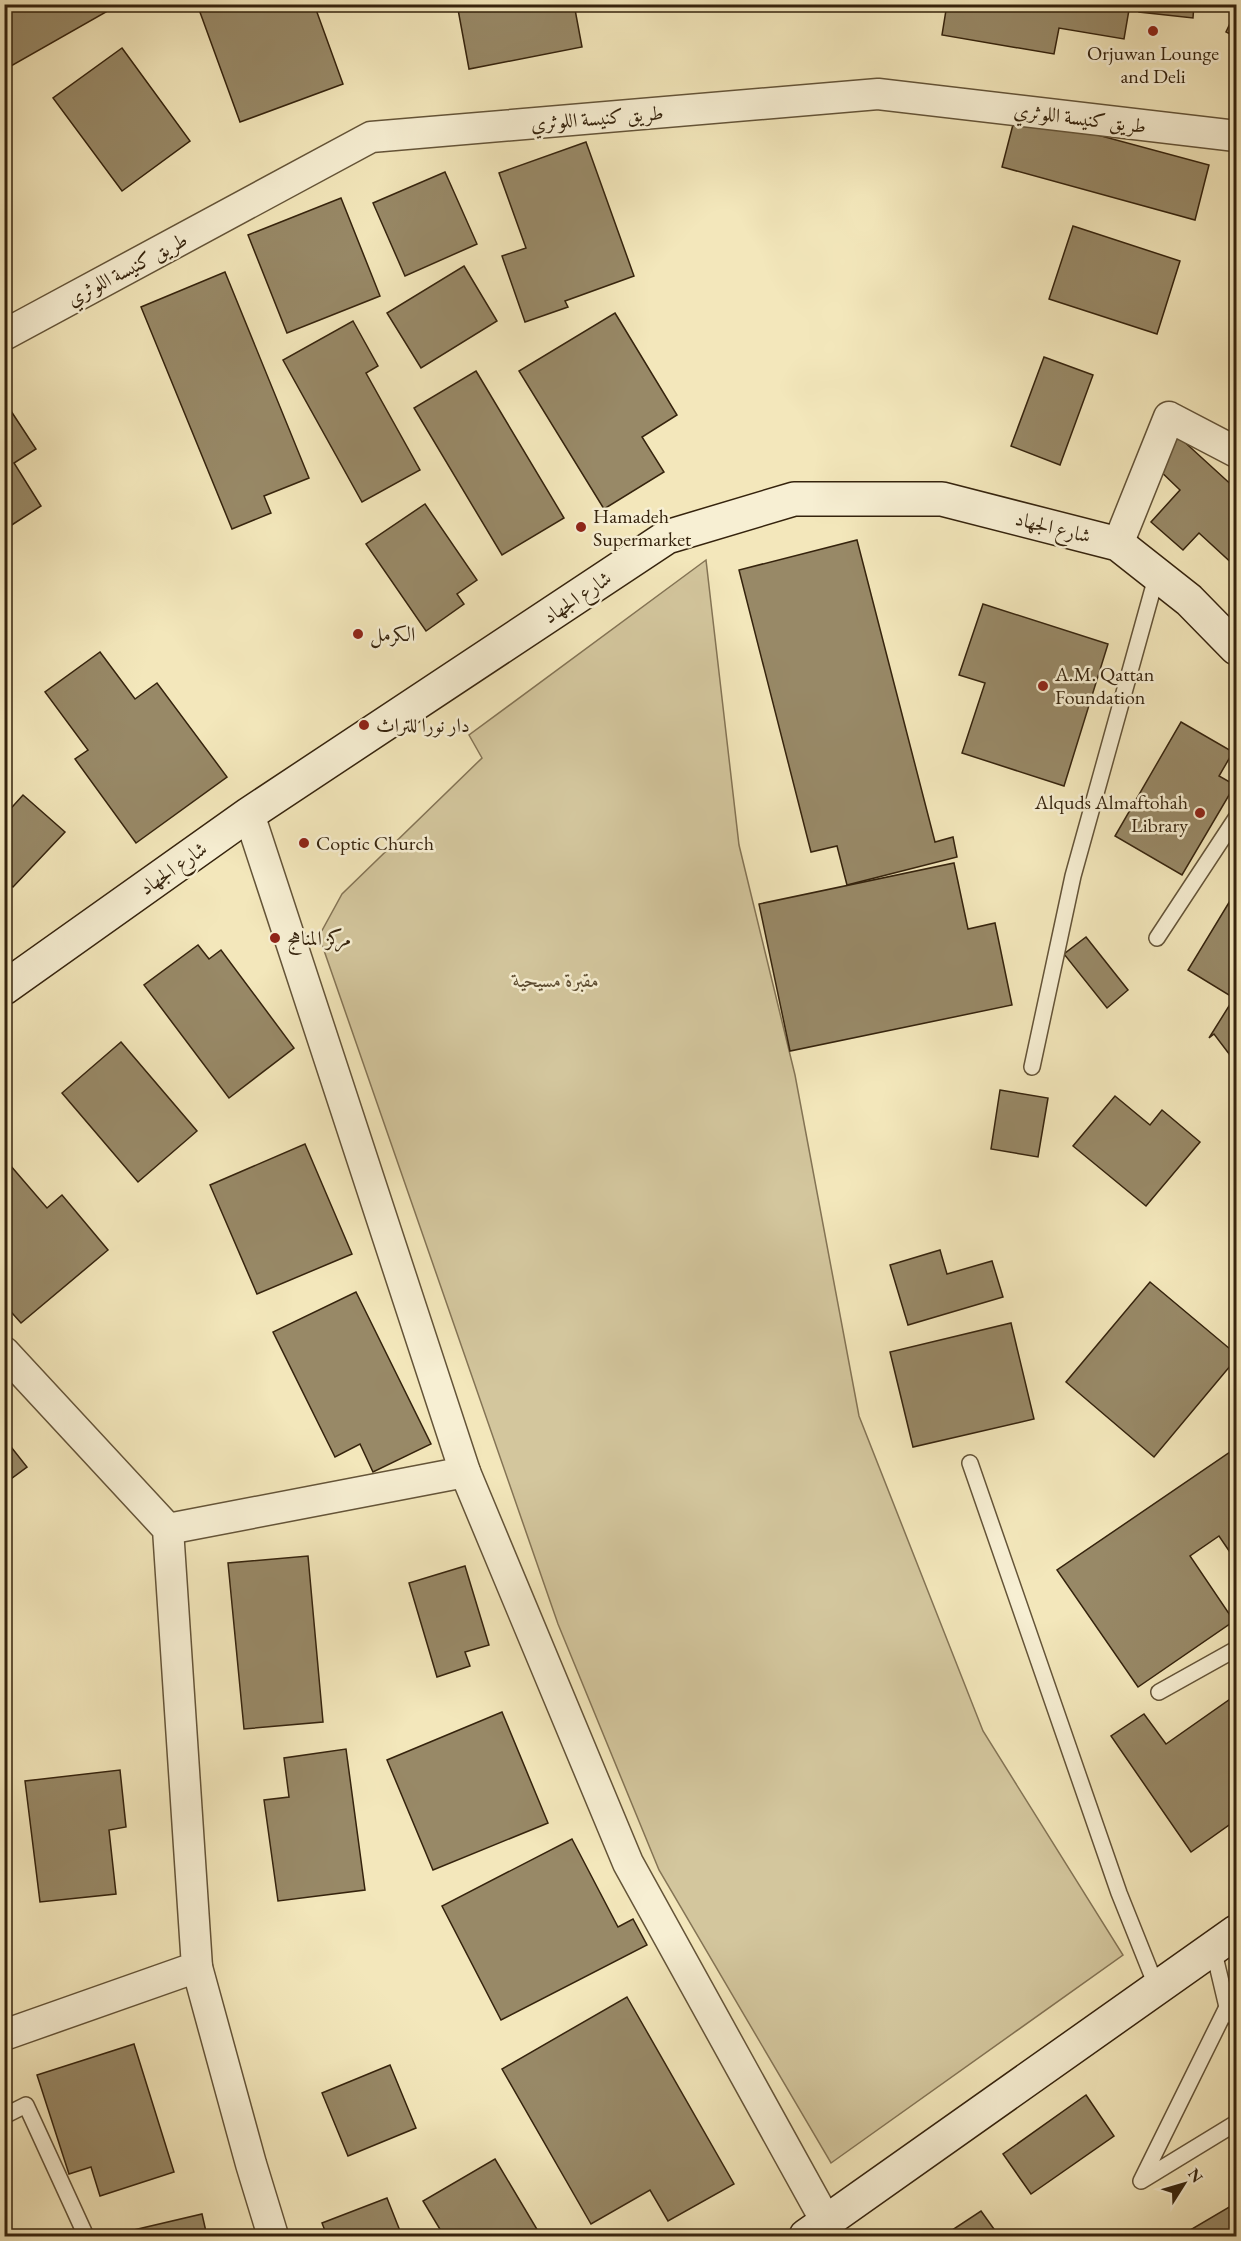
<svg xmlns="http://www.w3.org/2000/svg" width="1241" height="2241" font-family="'EB Garamond',Amiri,serif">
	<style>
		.green { fill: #d3c69d; stroke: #847455; stroke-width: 1.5 }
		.building { fill: #988967; stroke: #35230d; stroke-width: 1.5 }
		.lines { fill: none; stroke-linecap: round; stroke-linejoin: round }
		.lane-casing { stroke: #645438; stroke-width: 18 }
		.street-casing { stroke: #645438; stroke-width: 33 }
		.secondary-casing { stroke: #35230d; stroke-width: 36 }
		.lane { stroke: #f7efd3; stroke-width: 15 }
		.street { stroke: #f7efd3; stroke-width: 30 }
		.secondary { stroke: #f7efd3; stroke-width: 33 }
		.poi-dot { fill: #8f2418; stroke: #f7efd3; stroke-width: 2 }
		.labels { text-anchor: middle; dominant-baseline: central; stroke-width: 5; stroke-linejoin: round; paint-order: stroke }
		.poi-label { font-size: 20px; fill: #35230d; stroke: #f7efd3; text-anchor: start }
		.street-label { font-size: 20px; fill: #35230d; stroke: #f7efd3 }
		.park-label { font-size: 20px; font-style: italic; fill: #5c4c31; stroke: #f7efd3 }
	</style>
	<rect width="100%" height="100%" fill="#f3e7bb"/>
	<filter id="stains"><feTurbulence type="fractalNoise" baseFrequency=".00333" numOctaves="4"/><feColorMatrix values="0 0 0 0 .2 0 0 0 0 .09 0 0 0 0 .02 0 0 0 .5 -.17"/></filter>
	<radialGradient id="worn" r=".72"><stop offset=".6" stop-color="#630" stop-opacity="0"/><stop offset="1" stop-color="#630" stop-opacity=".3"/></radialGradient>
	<path class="green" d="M706,560L739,845L795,1075L859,1416L983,1731L1123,1955L831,2163L659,1870L558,1624L319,936L342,894L482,758L469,735Z"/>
	<g class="building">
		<path d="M4,4H102L106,12L4,70Z"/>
		<path d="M197,4H314L343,84L240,122Z"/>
		<path d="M457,4H574L582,47L469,69Z"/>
		<path d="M947,4H1130L1124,39L1059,28L1054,54L942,35Z"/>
		<path d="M1139,4H1194L1193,18L1139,12Z"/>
		<path d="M1236,11V37L1226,32Z"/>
		<path d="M122,48L190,141L122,191L53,98Z"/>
		<path d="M1016,113L1209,165L1195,220L1002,167Z"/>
		<path d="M586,142L634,276L565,301L568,307L525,322L502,256L526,248L499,173Z"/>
		<path d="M445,172L477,244L405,276L373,203Z"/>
		<path d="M341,198L380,296L287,333L248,235Z"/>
		<path d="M1073,226L1180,261L1157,334L1049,299Z"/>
		<path d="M464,266L497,321L421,368L387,313Z"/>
		<path d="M225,272L309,478L264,496L271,513L232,529L141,307Z"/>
		<path d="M615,313L677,415L642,437L664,472L604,509L519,371Z"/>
		<path d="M353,321L378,366L366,373L420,470L362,502L283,360Z"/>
		<path d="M1044,357L1093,375L1060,465L1011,446Z"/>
		<path d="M476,371L564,518L502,555L414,408Z"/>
		<path d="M11,411L36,449L14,463L41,506L4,530V416Z"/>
		<path d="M1179,437L1236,489V567L1199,533L1183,550L1151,522L1180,490L1154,465Z"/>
		<path d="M425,504L477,580L457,594L464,604L426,631L366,544Z"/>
		<path d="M857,540L935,842L953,837L957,857L847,885L837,846L811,852L739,570Z"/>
		<path d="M983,604L1108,644L1064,786L962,753L985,683L959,675Z"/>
		<path d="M100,652L135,699L157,683L227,777L136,843L75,759L88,750L45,692Z"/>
		<path d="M1181,722L1233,752L1219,776L1235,785L1182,875L1115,836Z"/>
		<path d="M23,795L65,832L13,887L4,879V816Z"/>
		<path d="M954,863L968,929L995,923L1012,1005L790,1051L759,904Z"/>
		<path d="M1236,891V1063L1214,1034L1209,1038L1234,998L1188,970Z"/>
		<path d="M1086,937L1128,990L1107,1008L1064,954Z"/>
		<path d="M198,945L209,959L221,950L294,1048L229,1098L144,985Z"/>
		<path d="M121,1042L197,1131L138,1182L62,1093Z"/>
		<path d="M1000,1090L1048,1098L1038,1157L991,1149Z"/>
		<path d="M1115,1096L1150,1125L1162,1110L1200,1142L1146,1206L1073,1146Z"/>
		<path d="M305,1144L352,1254L257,1294L210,1185Z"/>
		<path d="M4,1158L47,1208L62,1195L108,1250L21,1323L4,1304Z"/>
		<path d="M940,1250L947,1274L992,1261L1003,1297L908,1325L890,1265Z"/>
		<path d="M1150,1282L1236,1354V1359L1154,1457L1066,1382Z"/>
		<path d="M356,1292L431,1444L373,1472L360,1444L335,1457L273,1332Z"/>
		<path d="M1011,1323L1034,1419L913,1447L890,1352Z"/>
		<path d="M4,1438L27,1467L4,1484Z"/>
		<path d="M1236,1448V1561L1219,1536L1190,1556L1234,1621L1138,1687L1057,1570Z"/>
		<path d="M308,1556L323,1722L244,1729L228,1563Z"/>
		<path d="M465,1566L489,1645L465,1652L470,1666L437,1677L409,1583Z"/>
		<path d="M1236,1695V1820L1191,1852L1111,1736L1144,1714L1166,1744Z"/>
		<path d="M502,1712L548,1823L433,1870L387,1760Z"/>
		<path d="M346,1749L365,1890L278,1901L264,1800L289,1797L284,1758Z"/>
		<path d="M120,1770L126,1827L109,1830L116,1894L40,1902L25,1781Z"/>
		<path d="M572,1839L618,1927L633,1919L647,1945L501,2020L442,1906Z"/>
		<path d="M627,1997L734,2184L668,2221L650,2190L591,2224L502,2069Z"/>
		<path d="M134,2044L174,2172L100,2196L91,2167L69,2174L37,2075Z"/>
		<path d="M390,2065L416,2128L348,2156L322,2093Z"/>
		<path d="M1086,2095L1114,2136L1031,2194L1003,2154Z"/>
		<path d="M495,2159L541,2236H444L423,2201Z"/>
		<path d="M387,2198L402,2236H327L322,2223Z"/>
		<path d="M1236,2203V2236H1180Z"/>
		<path d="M981,2211L999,2236H943Z"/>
		<path d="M202,2214L207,2236H108Z"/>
	</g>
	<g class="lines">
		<defs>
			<g id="lane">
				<path d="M1157,938L1236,818"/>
				<path d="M1032,1067L1073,876L1157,574"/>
				<path d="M970,1463L1119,1893L1157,1988"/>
				<path d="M1159,1692L1236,1649"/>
				<path d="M1213,1948L1227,2007L1236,2020"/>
				<path d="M1227,2007L1141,2181L1236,2123"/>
				<path d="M4,2116L26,2105L86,2236"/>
			</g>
			<g id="street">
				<path d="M4,335L371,137L878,94L1236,136"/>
				<path d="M1118,544L1169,417L1236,452"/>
				<path d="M4,1352L168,1529L197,1967L4,2035"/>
				<path d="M465,1472L628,1863L827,2223"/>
				<path d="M168,1529L465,1472L249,814"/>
				<path d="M197,1967L251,2164L273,2236"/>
			</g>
			<g id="secondary">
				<path d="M4,988L249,814L667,537L794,499H942L1118,544L1189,600L1236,648"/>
				<path d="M806,2236L1236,1932"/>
			</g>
		</defs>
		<use href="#lane" class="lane-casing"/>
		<use href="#street" class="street-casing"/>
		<use href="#secondary" class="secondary-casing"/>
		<use href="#lane" class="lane"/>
		<use href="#street" class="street"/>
		<use href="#secondary" class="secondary"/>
	</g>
	<g class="poi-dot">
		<circle cx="1153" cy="31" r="6"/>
		<circle cx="581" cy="527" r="6"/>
		<circle cx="358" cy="634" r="6"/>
		<circle cx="1043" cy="686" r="6"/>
		<circle cx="364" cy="725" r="6"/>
		<circle cx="1200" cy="813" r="6"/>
		<circle cx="304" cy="843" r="6"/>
		<circle cx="275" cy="938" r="6"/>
	</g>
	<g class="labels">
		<g class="poi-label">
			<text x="1153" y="53" text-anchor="middle">Orjuwan Lounge<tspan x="1153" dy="23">and Deli</tspan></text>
			<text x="593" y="516">Hamadeh<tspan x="593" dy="23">Supermarket</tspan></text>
			<text x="370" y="634">الكرمل</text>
			<text x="1055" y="674">A.M. Qattan<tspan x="1055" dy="23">Foundation</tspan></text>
			<text x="376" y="725">دار نورا للتراث</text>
			<text x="1188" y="802" text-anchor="end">Alquds Almaftohah<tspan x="1188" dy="23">Library</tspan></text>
			<text x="316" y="843">Coptic Church</text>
			<text x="287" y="938">مركز المناهج</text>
		</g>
		<g class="street-label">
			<text transform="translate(597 118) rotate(-5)">طريق كنيسة اللوثري</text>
			<text transform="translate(1080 118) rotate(7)">طريق كنيسة اللوثري</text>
			<text transform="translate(127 269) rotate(-28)">طريق كنيسة اللوثري</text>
			<text transform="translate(1053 527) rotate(14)">شارع الجهاد</text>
			<text transform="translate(577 597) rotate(-34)">شارع الجهاد</text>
			<text transform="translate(173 868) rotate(-35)">شارع الجهاد</text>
		</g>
		<g class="park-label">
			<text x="556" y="980">مقبرة مسيحية</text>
		</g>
	</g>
	<rect width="1241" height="2241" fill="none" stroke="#f3e7bb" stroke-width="24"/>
	<rect x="6" y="6" width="1229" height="2229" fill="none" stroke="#35230d" stroke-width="3"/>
	<rect x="12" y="12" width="1217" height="2217" fill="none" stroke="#35230d" stroke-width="1.5"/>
	<g transform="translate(1184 2184) rotate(53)" stroke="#f7efd3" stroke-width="4.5" paint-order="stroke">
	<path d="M0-4.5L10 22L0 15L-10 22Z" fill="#35230d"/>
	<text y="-9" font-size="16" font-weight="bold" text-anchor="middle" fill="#35230d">N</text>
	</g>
	<rect width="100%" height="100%" filter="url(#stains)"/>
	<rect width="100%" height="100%" fill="url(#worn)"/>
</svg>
